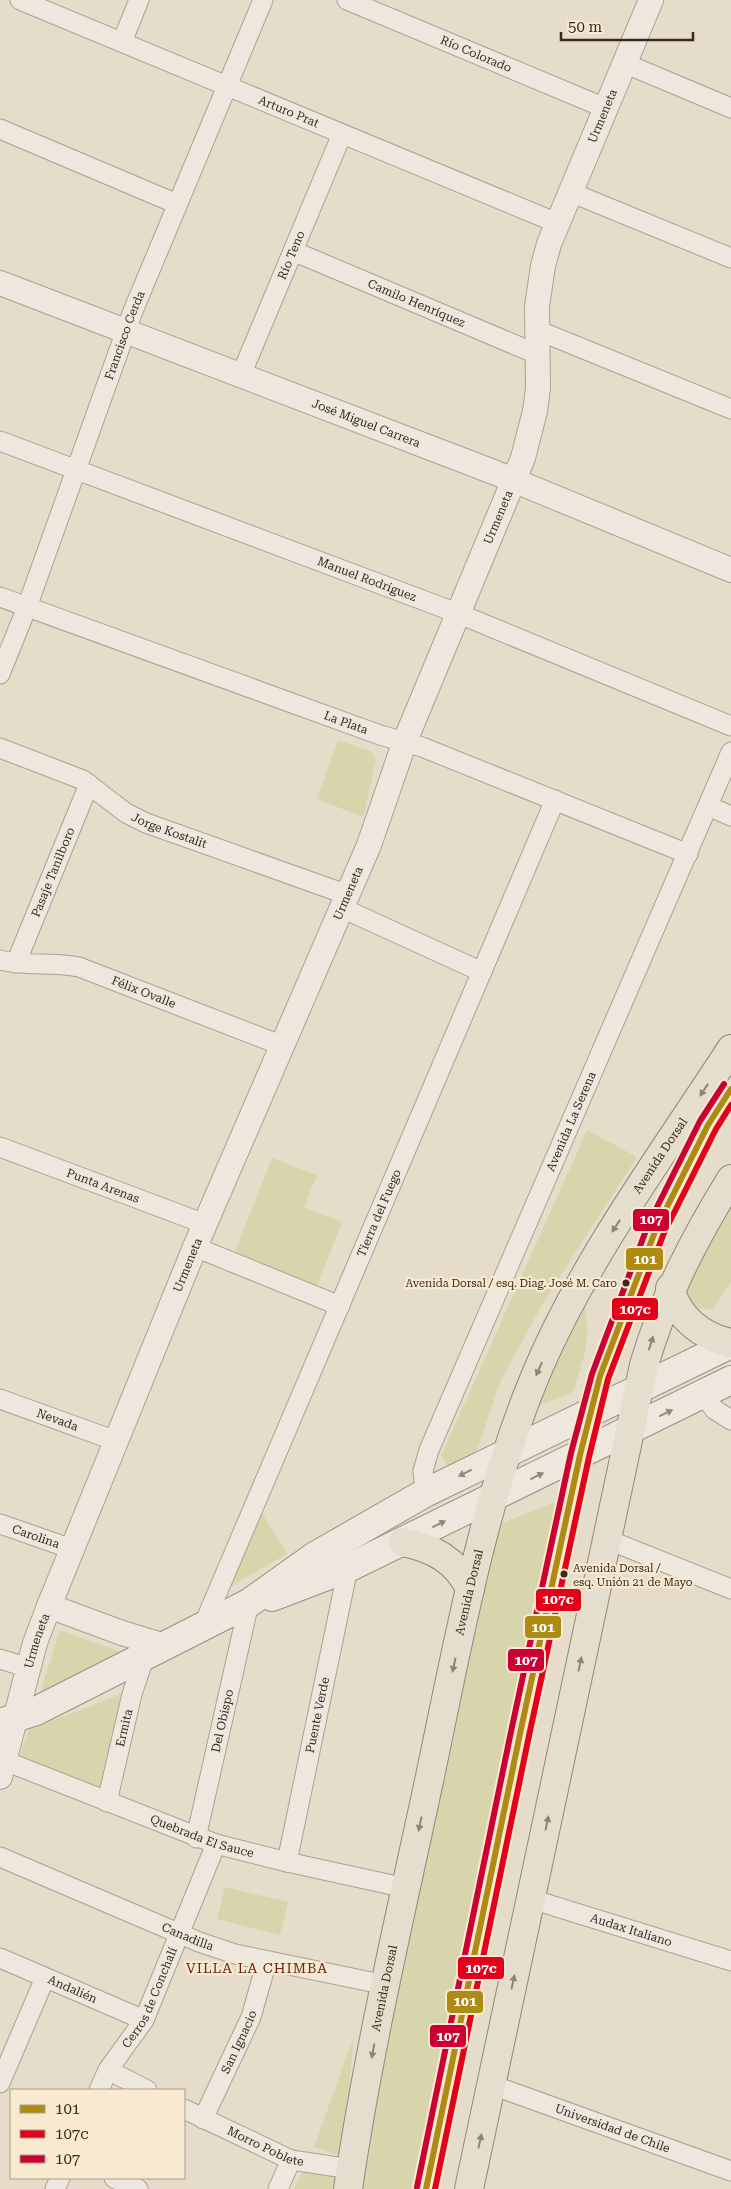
<svg xmlns="http://www.w3.org/2000/svg" width="731" height="2189" font-family="'Roboto Serif',serif">
	<style>
		.green { fill: #d8d5ac }
		.lines { fill: none; stroke-linecap: round; stroke-linejoin: round }
		.minor-casing { stroke: #aba194; stroke-width: 21 }
		.tertiary-casing { stroke: #aba194; stroke-width: 26 }
		.secondary-casing { stroke: #9a9084; stroke-width: 30 }
		.primary-casing { stroke: #90877b; stroke-width: 30 }
		.minor { stroke: #ede7dd; stroke-width: 19 }
		.tertiary { stroke: #ede7dd; stroke-width: 24 }
		.secondary { stroke: #ede7dd; stroke-width: 28 }
		.primary { stroke: #e5ddce; stroke-width: 28 }
		.bus-1-casing { stroke: #f8ead0; stroke-width: 10 }
		.bus-2-casing { stroke: #f8ead0; stroke-width: 10 }
		.bus-3-casing { stroke: #f8ead0; stroke-width: 10 }
		.bus-1 { stroke: #ae8b13; stroke-width: 6 }
		.bus-2 { stroke: #e2001a; stroke-width: 6 }
		.bus-3 { stroke: #c03; stroke-width: 6 }
		.oneway { fill: #908375 }
		.oneway2 { fill: #94887c }
		.bus-dot { fill: #3a291c; stroke: #f8ead0; stroke-width: 2 }
		.labels { text-anchor: middle; dominant-baseline: central; stroke-width: 4.5; stroke-linejoin: round; paint-order: stroke }
		.bus-label { font-size: 11px; fill: #3a291c; stroke: #f8ead0; text-anchor: end }
		.street-label { font-size: 12px; fill: #3a291c; stroke: #f8ead0 }
		.neighbourhood-label { font-size: 14px; letter-spacing: 1px; fill: #6a2518; stroke: #f8ead0 }
		.line-badge { stroke: #f8ead0; stroke-width: 2 }
		.badge-label { font-size: 14px; text-anchor: middle; font-weight: bold; fill: #fff }
	</style>
	<rect width="100%" height="100%" fill="#e6dcca"/>
	<g class="green">
		<path d="M338,740L372,752L376,761L363,817L317,799Z"/>
		<path d="M587,1130L637,1157L543,1303L501,1380L477,1450L450,1469L441,1456Z"/>
		<path d="M272,1158L317,1175L304,1207L342,1222L316,1289L233,1256Z"/>
		<path d="M731,1208V1282L712,1310L690,1307L682,1287Z"/>
		<path d="M584,1302C591,1342 585,1354 573,1392L535,1407Z"/>
		<path d="M563,1499L463,1999L418,2189H361L382,2065L495,1526Z"/>
		<path d="M260,1510L287,1554L226,1589Z"/>
		<path d="M60,1630L121,1652L39,1696Z"/>
		<path d="M129,1691L104,1789L19,1758L29,1730Z"/>
		<path d="M225,1887L288,1902L280,1935L217,1919Z"/>
		<path d="M354,2036L343,2157L314,2147Z"/>
		<path d="M308,2159L343,2173L341,2189H294Z"/>
	</g>
	<g class="lines">
		<defs>
			<g id="minor">
				<path id="s1" d="M20,0L557,223"/>
				<path id="s2" d="M347,0L605,108"/>
				<path d="M122,42L139,0"/>
				<path d="M624,63L731,108"/>
				<path d="M0,129L177,204"/>
				<path d="M570,192L731,258"/>
				<path id="s3" d="M293,251L539,355"/>
				<path d="M537,330L731,409"/>
				<path id="s4" d="M241,375L342,134"/>
				<path id="s5" d="M0,441L457,613L731,726"/>
				<path id="s6" d="M0,597L380,735L422,747L688,854"/>
				<path id="s7" d="M0,674L27,607L133,311L263,0"/>
				<path id="s8" d="M0,748L83,780L126,813L146,823L348,895"/>
				<path d="M708,806L731,816"/>
				<path d="M342,908L482,972"/>
				<path id="s9" d="M0,960C25,967 53,961 79,967L283,1046"/>
				<path id="s10" d="M16,963L89,784"/>
				<path id="s11" d="M0,1147L205,1224"/>
				<path d="M195,1247L340,1306"/>
				<path d="M702,1394L715,1410L731,1420"/>
				<path id="s12" d="M0,1399L116,1441"/>
				<path id="s13" d="M425,1493L423,1471L429,1450L731,752"/>
				<path id="s14" d="M0,1524L72,1549"/>
				<path d="M606,1539L731,1589"/>
				<path id="s15" d="M203,1626L555,800"/>
				<path d="M0,1659L29,1668"/>
				<path id="s16" d="M5,1761L216,1844L287,1862L406,1888"/>
				<path id="s17" d="M107,1802L132,1694L145,1655"/>
				<path id="s18" d="M196,1838L249,1603"/>
				<path id="s19" d="M0,1857L199,1942L235,1954L386,1985"/>
				<path id="s20" d="M287,1862L348,1568"/>
				<path id="s21" d="M531,1899L731,1961"/>
				<path id="s22" d="M0,1958L144,2020"/>
				<path d="M108,2070L147,2090"/>
				<path d="M0,2083L45,1978"/>
				<path id="s23" d="M492,2085L731,2171"/>
				<path id="s24" d="M99,2090L108,2070L144,2020L216,1844"/>
				<path id="s25" d="M184,2109L291,2160L351,2169"/>
				<path id="s26" d="M203,2119L251,2017L267,1961"/>
				<path d="M114,2178L138,2189"/>
				<path d="M55,2189L60,2178"/>
				<path d="M278,2189L291,2160"/>
			</g>
			<g id="tertiary">
				<path id="s27" d="M0,283L496,473L731,570"/>
				<path d="M49,1606L122,1633L165,1646"/>
				<path id="s28" d="M0,1777L35,1643L49,1606L195,1247L369,845L405,741L523,458L535,411L538,388L537,306L543,266L549,244L651,0"/>
			</g>
			<g id="secondary">
				<path d="M272,1597L348,1568L731,1380"/>
				<path d="M0,1723L36,1711L249,1603L315,1556L425,1493L731,1344"/>
			</g>
			<g id="primary">
				<path d="M670,1288C678,1318 702,1337 731,1343"/>
				<path d="M403,1542C433,1548 456,1560 470,1589"/>
				<path id="s29" d="M348,2189C368,2052 400,1916 429,1781C458,1644 482,1504 536,1374C585,1258 663,1154 731,1049"/>
				<path d="M469,2189L644,1365C664,1297 694,1239 731,1179"/>
			</g>
		</defs>
		<use href="#minor" class="minor-casing"/>
		<use href="#tertiary" class="tertiary-casing"/>
		<use href="#secondary" class="secondary-casing"/>
		<use href="#primary" class="primary-casing"/>
		<use href="#minor" class="minor"/>
		<use href="#tertiary" class="tertiary"/>
		<use href="#secondary" class="secondary"/>
		<use href="#primary" class="primary"/>
		<defs>
			<path id="bus-1" d="M426,2189L521,1729L580,1455L600,1376L656,1229L708,1125L731,1089"/>
			<path id="bus-2" d="M435,2189L530,1731L589,1457L608,1379L664,1233L716,1129L731,1105"/>
			<path id="bus-3" d="M417,2187L512,1727L571,1453L592,1374L648,1225L700,1121L724,1084"/>
		</defs>
		<use href="#bus-1" class="bus-1-casing"/>
		<use href="#bus-2" class="bus-2-casing"/>
		<use href="#bus-3" class="bus-3-casing"/>
		<use href="#bus-1" class="bus-1"/>
		<use href="#bus-2" class="bus-2"/>
		<use href="#bus-3" class="bus-3"/>
	</g>
	<defs><path id="oneway-solid" d="M-6-.8H1V-3.2L6.5 0L1 3.2V.8H-6Z" transform="scale(1.25)"/></defs>
	<g class="oneway">
		<use href="#oneway-solid" transform="translate(704 1090) rotate(123)"/>
		<use href="#oneway-solid" transform="translate(616 1226) rotate(123)"/>
		<use href="#oneway-solid" transform="translate(651 1343) rotate(-73)"/>
		<use href="#oneway-solid" transform="translate(539 1369) rotate(114)"/>
		<use href="#oneway-solid" transform="translate(580 1664) rotate(-78)"/>
		<use href="#oneway-solid" transform="translate(454 1665) rotate(102)"/>
		<use href="#oneway-solid" transform="translate(547 1823) rotate(-78)"/>
		<use href="#oneway-solid" transform="translate(420 1824) rotate(102)"/>
		<use href="#oneway-solid" transform="translate(513 1982) rotate(-78)"/>
		<use href="#oneway-solid" transform="translate(373 2051) rotate(101)"/>
		<use href="#oneway-solid" transform="translate(480 2141) rotate(-78)"/>
	</g>
	<g class="oneway2">
		<use href="#oneway-solid" transform="translate(666 1413) rotate(-26)"/>
		<use href="#oneway-solid" transform="translate(465 1473) rotate(154)"/>
		<use href="#oneway-solid" transform="translate(537 1476) rotate(-26)"/>
		<use href="#oneway-solid" transform="translate(439 1524) rotate(-26)"/>
	</g>
	<g class="bus-dot">
		<circle cx="626" cy="1283" r="4.5"/>
		<circle cx="564" cy="1574" r="4.5"/>
	</g>
	<g class="labels">
		<g class="bus-label">
			<text x="617" y="1283">Avenida Dorsal / esq. Diag. José M. Caro</text>
			<text x="573" y="1568" text-anchor="start">Avenida Dorsal /<tspan x="573" dy="14">esq. Unión 21 de Mayo</tspan></text>
		</g>
		<g class="street-label">
			<text stroke="none"><textPath href="#s2" startOffset="140">Río Colorado</textPath></text>
			<text stroke="none"><textPath href="#s1" startOffset="291">Arturo Prat</textPath></text>
			<text stroke="none"><textPath href="#s28" startOffset="1776">Urmeneta</textPath></text>
			<text stroke="none"><textPath href="#s4" startOffset="130">Río Teno</textPath></text>
			<text stroke="none"><textPath href="#s3" startOffset="134">Camilo Henríquez</textPath></text>
			<text stroke="none"><textPath href="#s7" startOffset="361">Francisco Cerda</textPath></text>
			<text stroke="none"><textPath href="#s27" startOffset="392">José Miguel Carrera</textPath></text>
			<text stroke="none"><textPath href="#s28" startOffset="1356">Urmeneta</textPath></text>
			<text stroke="none"><textPath href="#s5" startOffset="392">Manuel Rodríguez</textPath></text>
			<text stroke="none"><textPath href="#s6" startOffset="368">La Plata</textPath></text>
			<text stroke="none"><textPath href="#s8" startOffset="190">Jorge Kostalit</textPath></text>
			<text stroke="none"><textPath href="#s10" startOffset="98">Pasaje Tanilboro</textPath></text>
			<text stroke="none"><textPath href="#s28" startOffset="951">Urmeneta</textPath></text>
			<text stroke="none"><textPath href="#s9" startOffset="149">Félix Ovalle</textPath></text>
			<text stroke="none"><textPath href="#s13" startOffset="402">Avenida La Serena</textPath></text>
			<text stroke="none"><textPath href="#s29" startOffset="1089">Avenida Dorsal</textPath></text>
			<text stroke="none"><textPath href="#s11" startOffset="110">Punta Arenas</textPath></text>
			<text stroke="none"><textPath href="#s15" startOffset="449">Tierra del Fuego</textPath></text>
			<text stroke="none"><textPath href="#s28" startOffset="546">Urmeneta</textPath></text>
			<text stroke="none"><textPath href="#s12" startOffset="61">Nevada</textPath></text>
			<text stroke="none"><textPath href="#s14" startOffset="38">Carolina</textPath></text>
			<text stroke="none"><textPath href="#s29" startOffset="609">Avenida Dorsal</textPath></text>
			<text stroke="none"><textPath href="#s28" startOffset="141">Urmeneta</textPath></text>
			<text stroke="none"><textPath href="#s20" startOffset="150">Puente Verde</textPath></text>
			<text stroke="none"><textPath href="#s18" startOffset="120">Del Obispo</textPath></text>
			<text stroke="none"><textPath href="#s17" startOffset="76">Ermita</textPath></text>
			<text stroke="none"><textPath href="#s16" startOffset="211">Quebrada El Sauce</textPath></text>
			<text stroke="none"><textPath href="#s21" startOffset="105">Audax Italiano</textPath></text>
			<text stroke="none"><textPath href="#s19" startOffset="204">Canadilla</textPath></text>
			<text stroke="none"><textPath href="#s22" startOffset="79">Andalién</textPath></text>
			<text stroke="none"><textPath href="#s29" startOffset="204">Avenida Dorsal</textPath></text>
			<text stroke="none"><textPath href="#s24" startOffset="106">Cerros de Conchalí</textPath></text>
			<text stroke="none"><textPath href="#s26" startOffset="85">San Ignacio</textPath></text>
			<text stroke="none"><textPath href="#s23" startOffset="128">Universidad de Chile</textPath></text>
			<text stroke="none"><textPath href="#s25" startOffset="90">Morro Poblete</textPath></text>
		</g>
		<g class="neighbourhood-label">
			<text x="257" y="1968">VILLA LA CHIMBA</text>
		</g>
	</g>
	<g class="line-badge">
		<rect x="632" y="1208" width="38" height="24" rx="5" fill="#c03"/>
		<rect x="625" y="1247" width="39" height="24" rx="5" fill="#ae8b13"/>
		<rect x="611" y="1297" width="48" height="24" rx="5" fill="#e2001a"/>
		<rect x="535" y="1588" width="47" height="24" rx="5" fill="#e2001a"/>
		<rect x="524" y="1615" width="38" height="24" rx="5" fill="#ae8b13"/>
		<rect x="507" y="1648" width="38" height="24" rx="5" fill="#c03"/>
		<rect x="457" y="1956" width="48" height="24" rx="5" fill="#e2001a"/>
		<rect x="446" y="1990" width="38" height="24" rx="5" fill="#ae8b13"/>
		<rect x="429" y="2024" width="38" height="24" rx="5" fill="#c03"/>
	</g>
	<g class="badge-label">
		<text x="651" y="1224">107</text>
		<text x="645" y="1264">101</text>
		<text x="635" y="1314">107c</text>
		<text x="558" y="1604">107c</text>
		<text x="543" y="1632">101</text>
		<text x="526" y="1665">107</text>
		<text x="481" y="1973">107c</text>
		<text x="465" y="2006">101</text>
		<text x="448" y="2041">107</text>
	</g>
	<rect x="10" y="2089" width="175" height="90" fill="#f8ead0" stroke="#ac9d88"/>
	<rect x="20" y="2105" width="25" height="8" fill="#ae8b13" stroke="#ac9d88"/>
	<text x="55" y="2114" font-size="15" fill="#3a291c">101</text>
	<rect x="20" y="2130" width="25" height="8" fill="#e2001a" stroke="#ac9d88"/>
	<text x="55" y="2139" font-size="15" fill="#3a291c">107c</text>
	<rect x="20" y="2155" width="25" height="8" fill="#cc0033" stroke="#ac9d88"/>
	<text x="55" y="2164" font-size="15" fill="#3a291c">107</text>
	<path d="M561 32v8h132v-8" fill="none" stroke="#3a291c" stroke-width="2.5"/>
	<text x="568" y="32" font-size="15" fill="#3a291c" stroke="#f8ead0" stroke-width="4" paint-order="stroke">50 m</text>
</svg>
